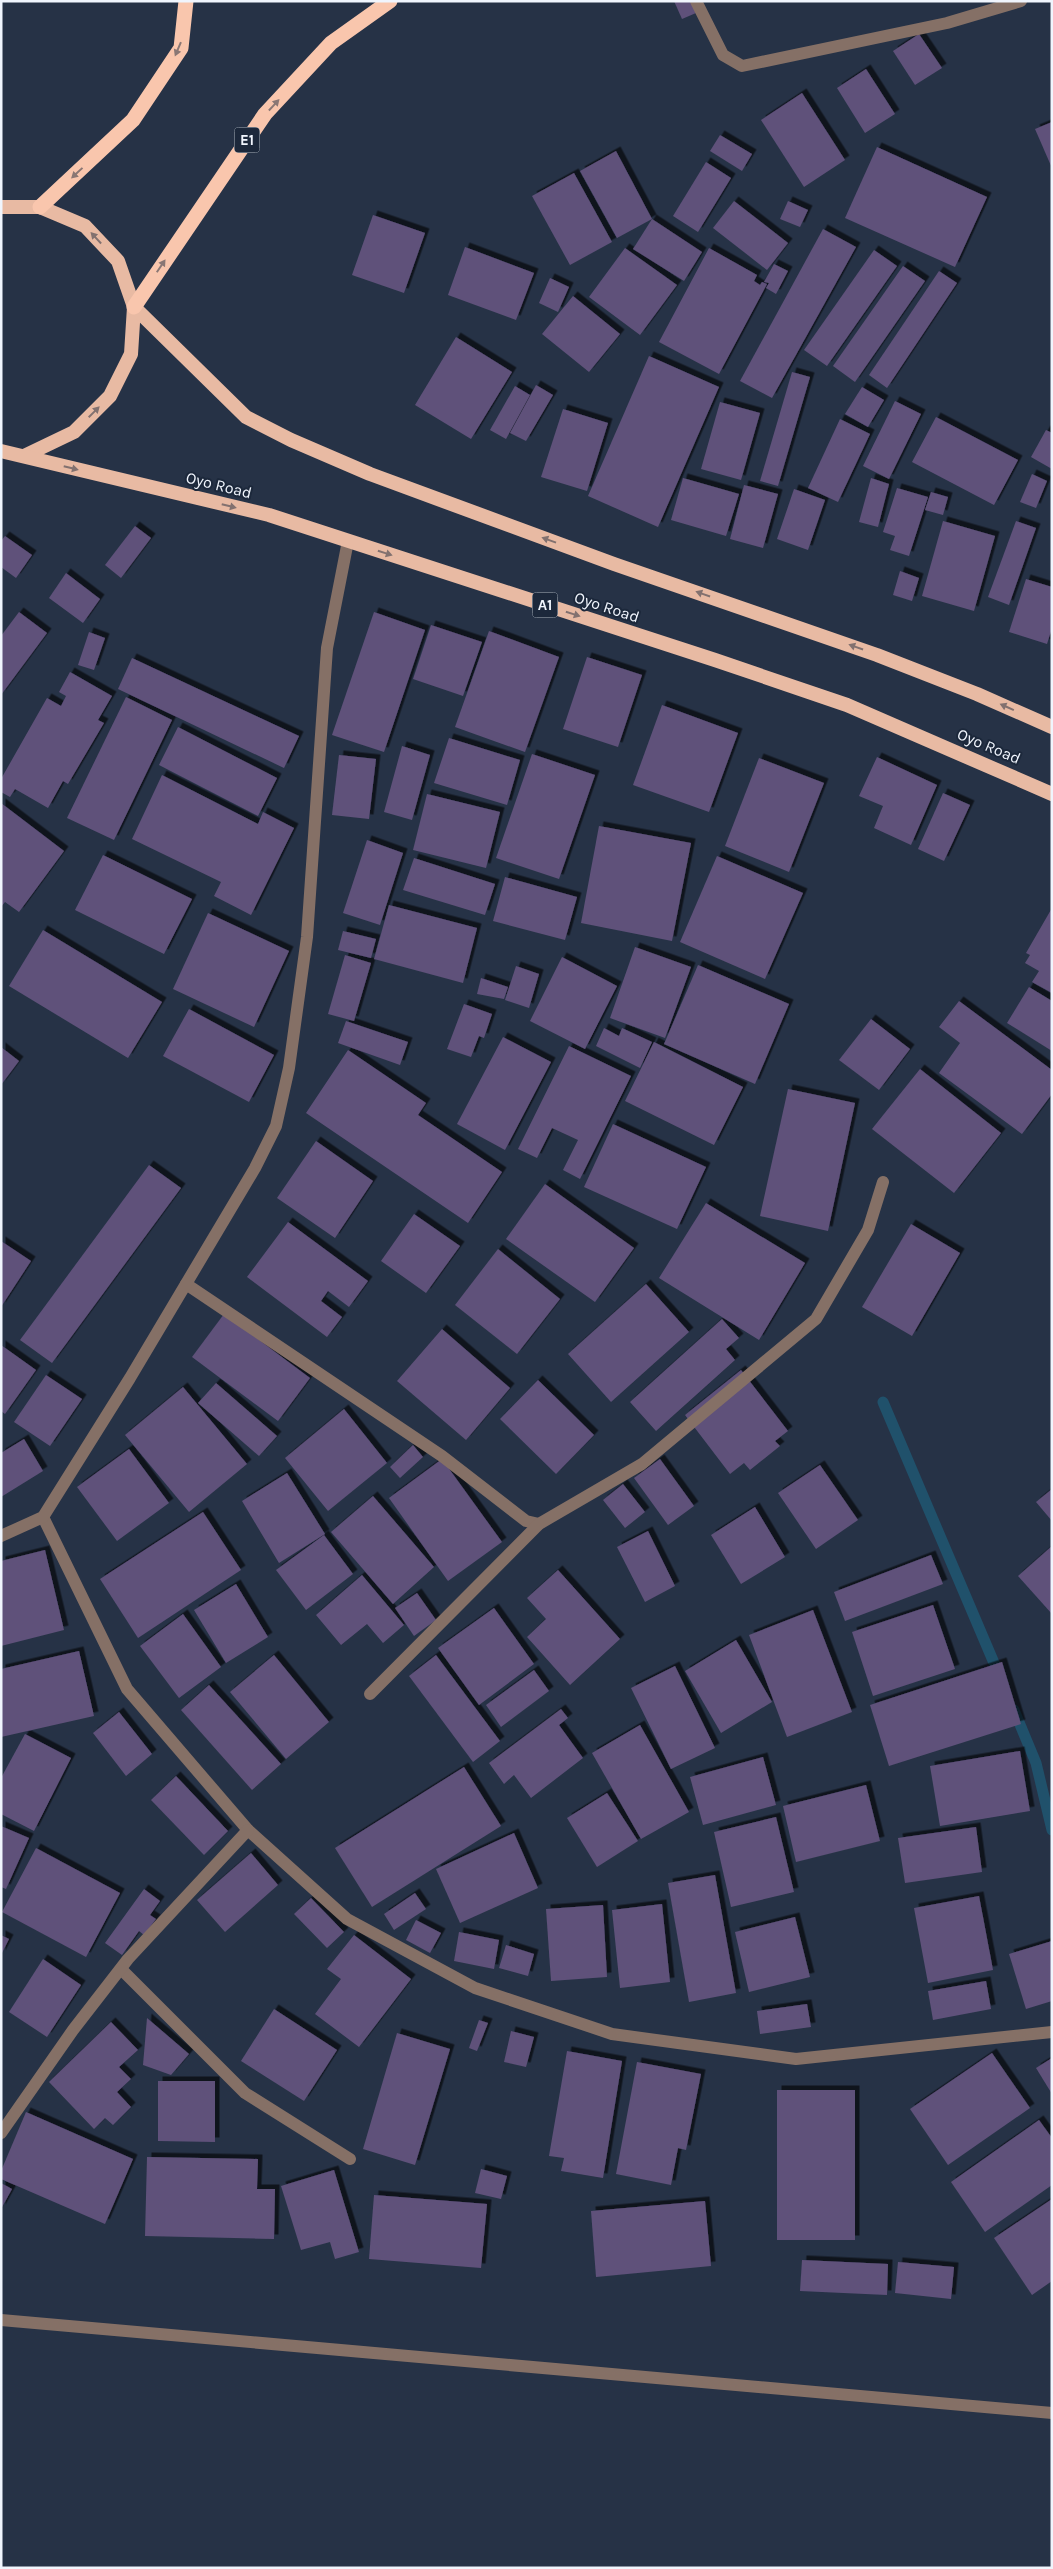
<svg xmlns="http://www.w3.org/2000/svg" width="1053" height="2569" font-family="Karla,sans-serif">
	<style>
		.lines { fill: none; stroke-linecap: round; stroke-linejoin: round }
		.stream { stroke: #20516b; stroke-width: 11 }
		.building { fill: #5f517a; filter: url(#shadow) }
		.service { stroke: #857066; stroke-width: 12 }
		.minor { stroke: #857066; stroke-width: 12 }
		.trunk { stroke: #e8baa3; stroke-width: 14 }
		.motorway { stroke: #f9c6ad; stroke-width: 15 }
		.oneway { fill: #8a7774 }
		.oneway2 { fill: #82716f }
		.labels { text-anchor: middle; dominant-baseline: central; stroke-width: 4; stroke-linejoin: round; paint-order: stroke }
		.shield { fill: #1c283b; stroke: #b0b8c3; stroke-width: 1 }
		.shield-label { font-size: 15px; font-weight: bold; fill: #f0f5fd }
		.street-label { font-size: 16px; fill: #f0f5fd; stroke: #1c283b }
	</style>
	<defs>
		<filter id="shadow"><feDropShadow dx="4.5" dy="-4.5" stdDeviation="0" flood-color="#0009"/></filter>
	</defs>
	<rect width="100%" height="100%" fill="#263246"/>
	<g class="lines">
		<g class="stream">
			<path d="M883,1402L1000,1677"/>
			<path d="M1014,1710L1036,1763L1052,1830"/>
		</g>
	</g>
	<g class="building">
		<path d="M674,1H691L696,13L682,19Z"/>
		<path d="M919,34L942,68L915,85L893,51Z"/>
		<path d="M866,69L895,114L865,133L837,88Z"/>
		<path d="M802,93L845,160L804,187L761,120Z"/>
		<path d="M1052,122V168L1035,129Z"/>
		<path d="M720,135L752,154L742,171L710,151Z"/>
		<path d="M877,147L987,197L955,267L845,218Z"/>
		<path d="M616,151L652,219L617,238L580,171Z"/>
		<path d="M706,162L731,178L698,232L673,216Z"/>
		<path d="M574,173L612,242L570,265L532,196Z"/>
		<path d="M734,201L788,243L767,270L713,228Z"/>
		<path d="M788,201L808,210L800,227L780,219Z"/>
		<path d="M373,215L425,233L404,293L352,275Z"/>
		<path d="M652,219L702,252L684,281L633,249Z"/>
		<path d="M823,229L856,247L772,398L740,381Z"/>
		<path d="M465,247L534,273L516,320L448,295Z"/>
		<path d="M625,248L677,285L640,335L589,297Z"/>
		<path d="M709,248L757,275L754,281L760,285L762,282L767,284L719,374L659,342Z"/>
		<path d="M874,250L897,266L827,366L804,350Z"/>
		<path d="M774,264L788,271L776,294L766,288L769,283L764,282Z"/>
		<path d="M903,266L925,281L855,382L833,366Z"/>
		<path d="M939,271L957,283L887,388L869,375Z"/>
		<path d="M550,278L569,287L558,312L539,303Z"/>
		<path d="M573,296L620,334L589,372L542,334Z"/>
		<path d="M456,337L512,372L471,439L415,405Z"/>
		<path d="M649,356L719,387L658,527L588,496Z"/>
		<path d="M792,372L810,377L778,486L760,481Z"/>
		<path d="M536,385L553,395L526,441L510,433Z"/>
		<path d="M515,386L530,395L506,439L490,430Z"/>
		<path d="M862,387L884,400L868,427L845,414Z"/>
		<path d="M895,401L921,414L889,479L863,466Z"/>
		<path d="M720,402L760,413L741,480L701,469Z"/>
		<path d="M563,409L608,423L587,491L541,477Z"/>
		<path d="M936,417L1018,460L994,505L912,462Z"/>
		<path d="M840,419L870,434L838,502L808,488Z"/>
		<path d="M1046,430L1052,433V469L1031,457Z"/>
		<path d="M1032,474L1047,481L1036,508L1020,502Z"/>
		<path d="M683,478L739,494L726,536L671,520Z"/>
		<path d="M871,478L889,484L878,527L859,522Z"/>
		<path d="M744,485L778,494L763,548L730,539Z"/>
		<path d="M897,488L928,497L909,556L890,550L895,536L883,532Z"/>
		<path d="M794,489L825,500L808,550L777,539Z"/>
		<path d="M931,492L948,497L943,515L925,510Z"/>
		<path d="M943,521L995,536L974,611L922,596Z"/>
		<path d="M1016,521L1036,528L1009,605L988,597Z"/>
		<path d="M135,526L151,538L121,578L105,565Z"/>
		<path d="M5,536L32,555L16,578L1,567V541Z"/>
		<path d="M900,571L919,578L912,601L893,595Z"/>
		<path d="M66,573L100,599L83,623L49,598Z"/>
		<path d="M1026,579L1052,587V628L1047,644L1009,632Z"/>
		<path d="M19,612L47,633L1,695V636Z"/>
		<path d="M374,612L425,630L384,752L332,735Z"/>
		<path d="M431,625L482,642L463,696L413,679Z"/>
		<path d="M489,631L559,657L525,752L455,727Z"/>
		<path d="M89,632L105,638L94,670L78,665Z"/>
		<path d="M587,657L642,675L618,747L563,729Z"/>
		<path d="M132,658L299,736L284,768L118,689Z"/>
		<path d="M70,672L112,696L98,720L104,723L68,784L63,781L48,808L15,789L10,797L1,792V779L47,698L61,706L66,696L59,692Z"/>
		<path d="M126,697L172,720L114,840L67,818Z"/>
		<path d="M662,705L738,733L709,812L633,785Z"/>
		<path d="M178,727L277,778L258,816L159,765Z"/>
		<path d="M449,738L520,760L507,805L434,783Z"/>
		<path d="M402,746L430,755L412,820L384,812Z"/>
		<path d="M532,754L595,775L559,879L496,858Z"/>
		<path d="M339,755L376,759L369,819L332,815Z"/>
		<path d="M877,757L937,785L911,845L874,828L883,806L859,796Z"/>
		<path d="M759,758L824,783L789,872L725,846Z"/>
		<path d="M162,775L258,824L263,812L294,828L251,915L214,896L221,882L132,839Z"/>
		<path d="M943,793L970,805L944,861L918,849Z"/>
		<path d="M427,794L500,812L486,868L413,850Z"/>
		<path d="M1,803L64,851L19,912L5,902L1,907Z"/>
		<path d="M599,826L691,843L672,941L581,923Z"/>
		<path d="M367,840L403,853L380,925L343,913Z"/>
		<path d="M103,855L192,899L164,954L75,910Z"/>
		<path d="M717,856L803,893L765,979L680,942Z"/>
		<path d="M414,858L495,884L485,915L403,890Z"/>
		<path d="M505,877L577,897L565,940L493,921Z"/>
		<path d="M389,905L477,928L463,983L374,959Z"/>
		<path d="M1052,908V993L1032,982L1039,971L1025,963L1030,955L1026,953Z"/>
		<path d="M208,913L289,951L254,1027L173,989Z"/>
		<path d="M43,930L162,1002L128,1058L9,986Z"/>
		<path d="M343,931L376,939L371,958L338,950Z"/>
		<path d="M635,947L691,967L665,1038L610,1018Z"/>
		<path d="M345,955L371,963L354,1021L328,1014Z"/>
		<path d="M562,957L617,986L585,1049L530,1021Z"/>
		<path d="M698,965L789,1004L755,1084L664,1044Z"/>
		<path d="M516,966L539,974L529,1008L505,1000Z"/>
		<path d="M481,978L508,987L504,999L477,994Z"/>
		<path d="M1029,987L1052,1001V1051L1007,1023Z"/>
		<path d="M959,1001L1052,1070V1094L1022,1134L939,1073L960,1043L939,1027Z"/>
		<path d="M464,1004L492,1014L484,1038L479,1036L471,1057L447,1049Z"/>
		<path d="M189,1009L274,1055L249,1102L163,1056Z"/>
		<path d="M871,1019L910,1049L879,1090L839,1060Z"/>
		<path d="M346,1021L408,1042L400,1065L338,1043Z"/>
		<path d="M604,1028L619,1036L622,1028L652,1042L640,1068L596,1046Z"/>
		<path d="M503,1037L551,1062L505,1150L457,1124Z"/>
		<path d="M654,1042L743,1087L714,1145L625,1101Z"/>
		<path d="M569,1046L631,1076L580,1179L563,1170L578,1140L552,1128L537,1158L518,1149Z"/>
		<path d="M1,1047L19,1061L1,1085Z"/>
		<path d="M348,1050L426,1103L418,1115L502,1172L468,1223L306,1113Z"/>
		<path d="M920,1069L1001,1133L954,1193L872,1129Z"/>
		<path d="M788,1089L855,1103L828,1231L760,1216Z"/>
		<path d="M613,1124L706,1167L677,1229L584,1187Z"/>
		<path d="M316,1141L373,1181L335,1238L277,1198Z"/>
		<path d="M149,1165L181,1188L52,1363L20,1340Z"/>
		<path d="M545,1184L634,1248L595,1302L506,1239Z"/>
		<path d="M706,1203L805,1263L759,1340L659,1278Z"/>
		<path d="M414,1214L460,1246L426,1293L381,1261Z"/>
		<path d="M288,1222L368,1281L349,1307L328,1291L321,1301L342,1317L327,1337L247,1277Z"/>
		<path d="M911,1224L960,1253L912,1336L862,1307Z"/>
		<path d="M1,1241L31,1261L1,1307Z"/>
		<path d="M498,1249L560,1299L517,1354L455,1305Z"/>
		<path d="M646,1284L689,1332L611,1402L568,1354Z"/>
		<path d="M224,1314L310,1378L278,1421L192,1357Z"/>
		<path d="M722,1319L739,1338L726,1349L735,1360L656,1431L630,1402Z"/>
		<path d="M442,1329L510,1388L466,1440L397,1381Z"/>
		<path d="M1,1345L36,1370L5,1414L1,1411Z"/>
		<path d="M741,1370L788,1431L775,1441L780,1446L750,1470L744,1463L730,1474L685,1415Z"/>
		<path d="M46,1375L82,1399L50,1446L14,1422Z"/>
		<path d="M538,1380L594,1435L556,1474L500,1419Z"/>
		<path d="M216,1383L277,1436L259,1456L198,1403Z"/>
		<path d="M183,1387L247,1464L189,1512L125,1435Z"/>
		<path d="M344,1409L387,1463L328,1511L285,1458Z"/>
		<path d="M24,1439L43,1471L1,1497V1453Z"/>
		<path d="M413,1445L423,1457L400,1478L390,1467Z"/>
		<path d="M129,1449L169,1503L117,1541L77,1487Z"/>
		<path d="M442,1459L502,1542L448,1581L389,1498Z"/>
		<path d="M660,1459L694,1506L668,1525L634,1478Z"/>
		<path d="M820,1465L858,1520L816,1549L778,1493Z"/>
		<path d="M287,1473L325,1534L279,1563L242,1501Z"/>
		<path d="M623,1484L645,1512L625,1528L603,1500Z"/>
		<path d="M1052,1489V1521L1036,1502Z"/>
		<path d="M373,1496L434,1567L393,1604L331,1532Z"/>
		<path d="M755,1507L785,1557L741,1584L711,1535Z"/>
		<path d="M203,1512L241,1570L138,1638L100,1579Z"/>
		<path d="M648,1531L675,1586L645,1602L617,1547Z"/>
		<path d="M324,1535L353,1574L306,1610L276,1570Z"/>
		<path d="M1052,1546V1614L1018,1576Z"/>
		<path d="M45,1550L64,1630L1,1646V1561Z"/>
		<path d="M931,1555L943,1584L845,1621L834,1592Z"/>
		<path d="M558,1570L620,1639L570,1685L527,1637L546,1619L527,1598Z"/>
		<path d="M362,1575L404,1625L383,1643L367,1624L341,1645L316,1615Z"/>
		<path d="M236,1584L268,1637L226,1663L194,1610Z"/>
		<path d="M417,1593L436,1620L414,1636L395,1608Z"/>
		<path d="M933,1605L955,1669L873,1696L852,1632Z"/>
		<path d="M494,1608L534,1664L479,1705L438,1648Z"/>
		<path d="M813,1610L852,1712L787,1737L749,1635Z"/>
		<path d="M183,1614L221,1667L179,1698L140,1646Z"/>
		<path d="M736,1640L772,1702L721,1733L685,1671Z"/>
		<path d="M79,1651L94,1716L1,1737V1669Z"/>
		<path d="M274,1655L329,1722L286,1759L230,1692Z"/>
		<path d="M436,1655L500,1741L473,1762L409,1676Z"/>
		<path d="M1002,1662L1021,1724L889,1766L870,1705Z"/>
		<path d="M675,1666L715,1748L671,1769L631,1688Z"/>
		<path d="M534,1670L549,1691L501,1727L486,1705Z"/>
		<path d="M209,1685L281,1764L252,1790L181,1710Z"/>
		<path d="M561,1709L568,1718L559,1725L583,1758L531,1798L514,1775L504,1784L489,1763Z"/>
		<path d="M119,1712L152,1754L126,1776L93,1733Z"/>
		<path d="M640,1725L689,1812L641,1839L592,1753Z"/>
		<path d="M25,1734L71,1758L34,1831L1,1814V1778Z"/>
		<path d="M1020,1751L1030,1811L940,1826L930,1766Z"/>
		<path d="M763,1757L776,1805L703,1825L690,1777Z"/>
		<path d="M464,1767L501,1826L372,1907L335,1848Z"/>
		<path d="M176,1776L228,1831L204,1855L151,1800Z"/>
		<path d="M866,1785L880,1841L796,1862L783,1806Z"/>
		<path d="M607,1793L638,1841L597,1867L567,1818Z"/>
		<path d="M776,1817L794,1892L731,1907L714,1832Z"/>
		<path d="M1,1826L29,1838L6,1889L1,1887Z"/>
		<path d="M976,1827L982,1872L905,1883L898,1838Z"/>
		<path d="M514,1833L538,1888L460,1923L436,1869Z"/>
		<path d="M36,1848L120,1893L86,1957L2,1912Z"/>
		<path d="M251,1853L278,1885L225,1932L197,1900Z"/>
		<path d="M715,1875L736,1993L689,2002L668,1883Z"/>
		<path d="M144,1889L160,1901L150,1915L156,1919L144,1935L139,1931L122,1955L105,1943Z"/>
		<path d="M415,1893L426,1909L394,1930L384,1914Z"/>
		<path d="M979,1896L993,1970L928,1983L914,1908Z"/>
		<path d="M311,1898L344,1932L327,1948L294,1914Z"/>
		<path d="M662,1904L670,1982L620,1988L612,1910Z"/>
		<path d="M603,1905L607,1977L551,1981L546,1909Z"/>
		<path d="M795,1917L810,1977L749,1992L735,1932Z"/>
		<path d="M416,1920L441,1933L430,1953L406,1940Z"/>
		<path d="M459,1932L499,1940L494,1969L454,1961Z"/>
		<path d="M1,1935L9,1939L1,1955Z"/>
		<path d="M354,1935L411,1979L359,2047L315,2014L341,1979L327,1969Z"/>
		<path d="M1052,1941V2001L1026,2009L1009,1954Z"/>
		<path d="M506,1945L534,1954L528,1976L499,1968Z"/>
		<path d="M43,1959L81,1985L47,2037L9,2012Z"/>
		<path d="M986,1981L991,2009L933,2020L928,1991Z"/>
		<path d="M807,2004L811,2027L760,2034L757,2011Z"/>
		<path d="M274,2009L337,2050L304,2101L241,2061Z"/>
		<path d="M147,2018L189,2054L171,2075L143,2065Z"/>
		<path d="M479,2020L488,2023L477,2051L469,2048Z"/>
		<path d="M111,2022L138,2050L119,2067L131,2079L117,2092L131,2107L113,2125L105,2118L94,2129L49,2082Z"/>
		<path d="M511,2031L534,2037L526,2067L504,2062Z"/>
		<path d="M397,2033L450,2049L415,2165L363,2149Z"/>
		<path d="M567,2051L622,2061L603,2178L561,2171L564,2158L549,2156Z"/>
		<path d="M992,2053L1030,2108L948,2165L910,2109Z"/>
		<path d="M1052,2058V2094L1036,2068Z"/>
		<path d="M637,2062L701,2074L686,2150L678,2148L671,2185L616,2174Z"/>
		<path d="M158,2081H215V2142L158,2141Z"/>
		<rect x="777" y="2090" width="78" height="150"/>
		<path d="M26,2112L133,2159L105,2224L1,2179V2171Z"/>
		<path d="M1039,2120L1052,2138V2185L985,2232L951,2182Z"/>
		<path d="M147,2157L258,2159L257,2189H275L274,2239L145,2236Z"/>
		<path d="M481,2169L507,2176L501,2199L475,2193Z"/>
		<path d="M334,2170L359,2252L335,2259L330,2242L301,2250L281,2186Z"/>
		<path d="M1,2183L12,2189L1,2209Z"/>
		<path d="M374,2195L487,2204L481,2268L369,2259Z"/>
		<path d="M1052,2199V2281L1032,2295L994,2238Z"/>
		<path d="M705,2201L711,2266L596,2277L591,2211Z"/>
		<path d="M802,2260L888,2264L887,2295L800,2291Z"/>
		<path d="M898,2262L954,2267L951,2299L895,2293Z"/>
	</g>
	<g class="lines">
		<g class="service">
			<path d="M696,1L723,55L742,66L947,23L1021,1"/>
			<path d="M121,1969L245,2093L350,2159"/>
			<path d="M1,2320L1052,2413"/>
		</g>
		<g class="minor">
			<path d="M186,1284L442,1456L526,1521L539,1524"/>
			<path d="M43,1517L127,1689L248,1830L347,1919L475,1988L612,2034L796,2059L1052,2032"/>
			<path d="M1,1536L43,1517L130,1378L255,1168L276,1126L289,1068L307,937L327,648L348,541"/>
			<path d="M370,1694L539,1524L642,1464L816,1319L868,1230L883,1182"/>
			<path d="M1,2133L73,2030L128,1959L248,1830"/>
		</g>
		<g class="trunk">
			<path d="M1,207H40L85,226L118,261L134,307L131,354L110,396L74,432L24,456"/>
			<path d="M134,307L246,417L291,440L370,474L614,564L877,655L977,694L1052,727"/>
			<path d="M1,451L269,515L715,660L847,705L1052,794"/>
		</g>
		<g class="motorway">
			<path d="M40,207L133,120L181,48L186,1"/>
			<path d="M134,307L265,114L331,43L390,1"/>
		</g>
	</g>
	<defs><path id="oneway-solid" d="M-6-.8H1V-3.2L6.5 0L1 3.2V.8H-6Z" transform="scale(1.25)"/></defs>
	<g class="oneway">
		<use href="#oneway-solid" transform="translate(178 49) rotate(113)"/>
		<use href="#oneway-solid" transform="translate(274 105) rotate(-47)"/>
		<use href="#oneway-solid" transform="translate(77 173) rotate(137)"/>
		<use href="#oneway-solid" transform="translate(161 266) rotate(-56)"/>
	</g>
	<g class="oneway2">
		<use href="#oneway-solid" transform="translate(96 238) rotate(-133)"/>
		<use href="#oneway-solid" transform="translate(94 412) rotate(-45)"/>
		<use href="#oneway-solid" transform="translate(71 468) rotate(14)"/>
		<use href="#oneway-solid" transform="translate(229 506) rotate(14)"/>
		<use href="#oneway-solid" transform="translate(549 540) rotate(-160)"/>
		<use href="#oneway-solid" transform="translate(385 553) rotate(18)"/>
		<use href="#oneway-solid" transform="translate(703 594) rotate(-161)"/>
		<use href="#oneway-solid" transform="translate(573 614) rotate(18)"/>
		<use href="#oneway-solid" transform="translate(856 647) rotate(-161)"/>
		<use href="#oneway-solid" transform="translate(1007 707) rotate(-156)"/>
	</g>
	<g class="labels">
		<g class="shield">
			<rect x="234.5" y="127.5" width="25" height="25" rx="4"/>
			<rect x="532.5" y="592.5" width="25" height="25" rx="4"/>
		</g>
		<g class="shield-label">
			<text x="247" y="140">E1</text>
			<text x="545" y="605">A1</text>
		</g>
		<g class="street-label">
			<text transform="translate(219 485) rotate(14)">Oyo Road</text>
			<text transform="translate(607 607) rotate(18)">Oyo Road</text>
			<text transform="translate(989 746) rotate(23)">Oyo Road</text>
		</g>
	</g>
	<rect width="1053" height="2569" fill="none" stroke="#f0f5fd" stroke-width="5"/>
</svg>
